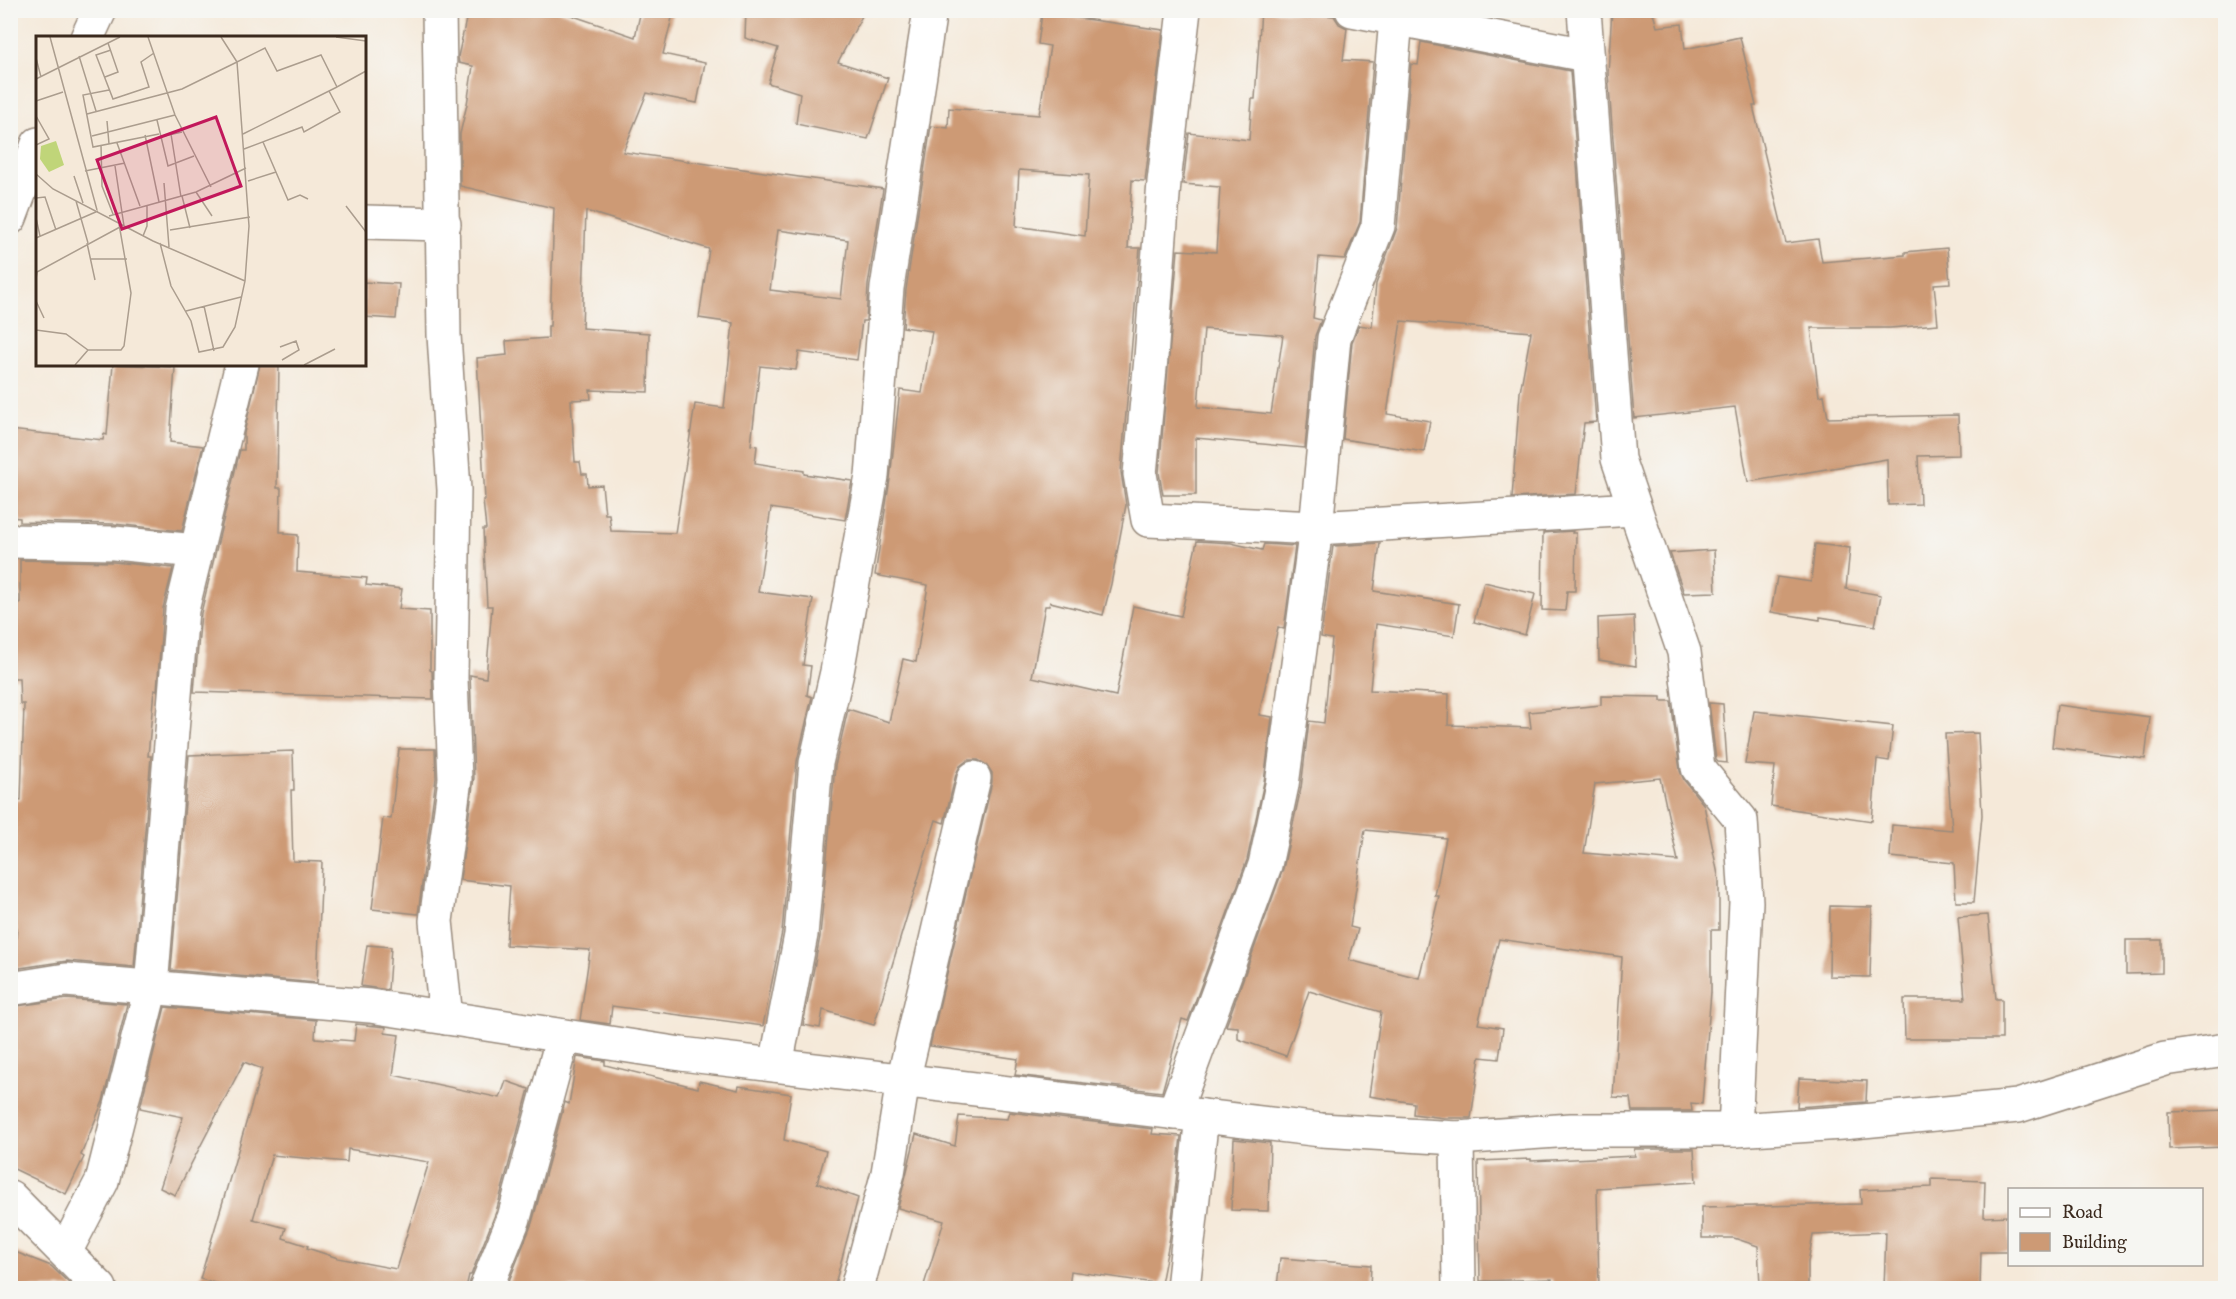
<svg xmlns="http://www.w3.org/2000/svg" width="2236" height="1299" font-family="'IM FELL English',serif">
	<style>
		.building { fill: #cd9a75; fill-rule: evenodd }
		.lines { fill: none; stroke-linecap: round; stroke-linejoin: round }
		.minor-casing { stroke: #988a7c; stroke-width: 36 }
		.minor { stroke: #fff; stroke-width: 33 }
		.inset-road { fill: none; stroke: #ab9d8e; stroke-width: 1.5 }
		.view { fill: #c2185b; fill-opacity: 0.15; stroke: #c2185b; stroke-width: 3 }
		.inset-edge { fill: none; stroke: #3b2a1e; stroke-width: 3 }
	</style>
	<rect width="100%" height="100%" fill="#f6f6f2"/>
	<filter id="ink" filterUnits="userSpaceOnUse"><feTurbulence type="fractalNoise" baseFrequency=".0167" numOctaves="2"/><feDisplacementMap in="SourceGraphic" scale="12" xChannelSelector="R" yChannelSelector="G"/><feConvolveMatrix kernelMatrix="1 2 1 2 8 2 1 2 1" color-interpolation-filters="sRGB"/></filter>
	<filter id="wash" filterUnits="userSpaceOnUse"><feTurbulence type="fractalNoise" baseFrequency=".008" numOctaves="4" result="noise"/><feDisplacementMap in="SourceGraphic" scale="24" xChannelSelector="R" yChannelSelector="G"/><feGaussianBlur stdDeviation="1.35" result="paint"/><feColorMatrix in="noise" values="0 0 0 0 0 0 0 0 0 0 0 0 0 0 0 0 0 1.4 0 .05"/><feComposite in="paint" operator="in"/></filter>
	<g filter="url(#wash)">
		<rect width="100%" height="100%" fill="#f5e9d9"/>
		<g id="blocks">
			<g class="building">
				<path d="M468,10H556L635,37L641,10H674L663,54L705,63L697,103L647,93L623,152L883,189L868,285L866,321H862L857,360L799,352L796,370L760,366L751,445L757,446L755,463L804,471V474L852,481L845,520L771,508L758,592L813,599L803,665L811,666L807,695L812,697L797,761L782,932L763,1026L612,1006L610,1024L580,1020L590,950L506,945L510,886L460,880L474,778L470,675L486,678L492,606H487L483,529H486L483,500H485L477,358L507,355L506,341L548,338V326H550L554,208L460,186V134L467,104L473,66L459,63L458,57ZM586,211L709,249L699,318L733,323L724,408L695,404L675,533L611,531L609,514H605L602,485L588,486L587,474H582L580,462H575L571,400L591,399L590,390L648,392L649,333L582,328ZM778,230L848,240L841,299L770,290Z"/>
				<path d="M746,10H865L838,62L888,78L868,139L796,124L800,93L768,83L778,48L745,38Z"/>
				<path d="M1261,10L1334,16L1339,24L1347,28L1343,60L1373,62L1360,222L1345,259L1319,257L1313,318L1321,320L1315,336L1305,448L1196,438V495H1163L1159,473L1178,250L1216,252L1220,187L1183,184L1189,133L1249,140L1252,99H1255ZM1204,329L1283,335L1271,414L1198,407Z"/>
				<path d="M1612,10H1652L1657,27L1682,24L1685,49L1740,37L1756,106H1753L1786,243L1818,239L1822,262L1905,255V252L1947,248L1950,283L1934,284L1938,324L1890,328H1811L1819,396L1824,395L1828,418L1958,415L1959,455L1918,456L1920,504L1888,505L1887,459L1748,482L1735,407L1634,418L1608,73Z"/>
				<path d="M1042,13L1163,30L1145,181L1132,180L1128,248H1140L1121,472L1126,505L1111,584L1103,615L1050,602L1049,606H1045L1032,677L1116,696L1133,606L1181,616L1197,541L1231,543L1262,550L1264,544L1295,546L1284,629L1278,627L1259,715L1272,717L1264,782L1247,860L1188,1021L1182,1019L1162,1092L1015,1075L1018,1059L930,1046L992,782V773L987,765L978,760H968L960,766L956,774L944,823L936,820L874,1025L823,1010L820,1028L803,1025L820,937L835,766L848,709L889,722L903,659L916,662L928,585L875,575L890,479L900,390L922,393L932,331L903,327L906,290L931,126L948,128L949,108L1039,115L1050,46L1038,44ZM1019,170L1089,175L1085,236L1016,226Z"/>
				<path d="M1421,42L1570,71L1596,422L1584,423L1576,494L1512,498L1520,392L1531,332L1401,321L1387,414L1430,421L1424,452L1343,439L1352,342L1359,325L1372,327L1376,284L1397,228L1411,64L1418,65Z"/>
				<path d="M364,282L399,284L396,319L364,317Z"/>
				<path d="M113,364L175,367L170,442L203,446L182,531L114,524L20,522V518L10,517V430L103,440L104,434L107,435Z"/>
				<path d="M260,364H279L277,488H281L280,532H285V534L298,535L297,572L367,578L366,585L402,589L399,609L430,611V670L432,671L433,699L194,692L201,613L240,450H244V433Z"/>
				<path d="M1573,531L1572,533H1576L1575,591H1567L1565,611L1542,610L1543,533Z"/>
				<path d="M1380,543L1374,591L1459,604L1454,636L1376,624L1370,690L1449,694L1448,725L1531,728L1529,712L1601,705V696L1661,697V701H1671L1680,771L1684,780L1704,805L1719,880V930H1711V992L1702,1104L1691,1103L1692,1111H1632L1630,1098L1613,1097L1622,957L1499,939L1478,1024L1503,1028L1499,1059L1480,1057L1471,1118H1444L1413,1114L1414,1103L1369,1096L1381,1012L1309,991L1286,1056L1238,1039V1027L1226,1026L1283,869L1301,788L1309,721L1324,723L1332,639L1321,637L1333,546ZM1660,778L1678,861L1584,853L1595,784ZM1365,830L1446,838L1435,896H1439L1419,978L1349,960L1358,929L1350,927Z"/>
				<path d="M1815,544L1850,548L1846,589L1881,595L1875,626L1820,617V620L1771,612L1777,577L1811,582Z"/>
				<path d="M1714,550L1716,592L1684,593L1670,553Z"/>
				<path d="M20,560L113,562L173,568L163,608L157,691L154,690L148,756H151L134,967L67,961L13,969L17,928H10V799L21,800L24,704H20L19,678H10V603H20Z"/>
				<path d="M1484,582L1535,594L1525,635L1474,622Z"/>
				<path d="M1634,616L1636,666L1599,660L1598,618Z"/>
				<path d="M1709,703L1723,704L1727,763L1718,762L1716,760Z"/>
				<path d="M2057,705L2150,717L2145,759L2052,747Z"/>
				<path d="M1754,711L1893,726L1889,761L1877,759L1872,821L1771,806L1775,766L1745,764Z"/>
				<path d="M1978,733L1982,815L1974,902H1956L1954,863L1890,857L1892,825L1952,830L1945,734Z"/>
				<path d="M399,749H435L436,778L418,914L372,909L383,818L391,819Z"/>
				<path d="M293,751L294,790H291L293,861L322,862L317,983L171,970L189,755Z"/>
				<path d="M1830,906L1872,907L1870,977L1829,976Z"/>
				<path d="M1988,915L1996,999H2002V1039H1905L1904,999H1965L1958,917Z"/>
				<path d="M2126,940H2162V973L2126,974Z"/>
				<path d="M367,945L391,947L388,990L361,986Z"/>
				<path d="M67,999L127,1004L103,1101L81,1155L84,1157L66,1194L10,1167V1007Z"/>
				<path d="M165,1007L316,1020L315,1038L354,1041L356,1024L386,1027L385,1033L399,1035L393,1075L500,1098L506,1081L529,1089L496,1212L471,1275H469L466,1288H233L200,1279L262,1069L244,1062L175,1195L160,1188L183,1117L140,1108ZM348,1149L429,1162L396,1269L338,1258L307,1248L308,1246L283,1238L286,1228L253,1219L272,1155L347,1162Z"/>
				<path d="M577,1057L605,1061V1065L698,1088L699,1081L738,1090L739,1086L791,1094L784,1140L826,1151L817,1183L858,1198L834,1288H515L507,1286L532,1223L565,1102L569,1104Z"/>
				<path d="M1799,1078L1867,1081L1866,1102L1797,1107Z"/>
				<path d="M2226,1110V1147L2169,1149L2168,1112Z"/>
				<path d="M1009,1112L1153,1129L1152,1134L1181,1136L1170,1237L1161,1284L1071,1271L1069,1288H923L944,1221L898,1208L916,1134L955,1146L959,1116L1007,1119Z"/>
				<path d="M1234,1139L1270,1143L1268,1211L1231,1210Z"/>
				<path d="M1634,1149H1694L1696,1182L1597,1188L1599,1288H1552V1279L1480,1281L1478,1161L1531,1159V1161L1635,1156Z"/>
				<path d="M1932,1179L1985,1181L1984,1217L2010,1216V1252H1981L1980,1288H1884L1886,1232L1813,1235L1808,1262V1284L1760,1285L1758,1246L1734,1238H1702V1207L1861,1204L1860,1190L1932,1187Z"/>
				<path d="M10,1250L51,1266L74,1288H10Z"/>
				<path d="M1280,1258L1371,1265L1370,1288H1277Z"/>
			</g>
		</g>
	</g>
	<g filter="url(#ink)">
		<use href="#blocks" fill-opacity="0" stroke="#988a7c" stroke-width="1.5"/>
		<g class="lines">
			<defs>
				<g id="minor">
					<path d="M439,10L444,335L454,490L451,678L455,779L436,921L446,1018"/>
					<path d="M1184,10L1164,182L1151,358L1140,474L1148,520L1316,528L1634,509"/>
					<path d="M1352,10L1586,55"/>
					<path d="M1584,10L1618,459L1684,652L1698,768L1741,820L1746,902L1735,1130"/>
					<path d="M87,38L100,10"/>
					<path d="M10,218L38,144"/>
					<path d="M364,222L444,224"/>
					<path d="M10,541L114,543L196,551"/>
					<path d="M10,989L66,980L370,1006L681,1054L1321,1130L1457,1138L1571,1130H1735L1842,1123L2018,1106L2165,1059L2226,1050"/>
					<path d="M776,1065L801,935L816,763L837,672L872,476L887,288L930,10"/>
					<path d="M1174,1113L1265,865L1282,785L1316,528L1334,338L1378,226L1396,19"/>
					<path d="M1457,1138L1459,1288"/>
					<path d="M10,1197L100,1288"/>
					<path d="M65,1252L102,1181L151,987L182,610L242,364"/>
					<path d="M486,1288L514,1218L563,1036"/>
					<path d="M857,1288L888,1173L903,1081L974,778"/>
					<path d="M1183,1288L1202,1116"/>
				</g>
			</defs>
			<use href="#minor" class="minor-casing"/>
			<use href="#minor" class="minor"/>
		</g>
	</g>
	<g transform="translate(36 36)">
		<rect width="330" height="330" fill="#f5e9d9"/>
		<path d="M20,105L28,129L13,136L4,123L5,110Z" fill="#c0d579"/>
		<path class="inset-road" d="M14,1L61,174M112,1L139,79L175,151M185,1L201,26L229,12L241,35L285,19L301,51L330,35M300,1L330,5M75,14L60,19L77,63L113,51L105,26L118,17M43,20L60,75M0,22L5,41M69,41L82,36L72,7M0,43L84,1M73,54L47,59L57,111L123,98M0,65L27,56M51,78L146,53L201,26L213,190L209,245L199,291L187,311L163,316L155,285L135,250L124,207M0,80L13,103L0,109M121,84L132,130L158,120M71,85L73,108M135,98L145,161M207,98L301,51M109,99L123,166M56,100L139,79M124,101L146,96M227,106L252,164L264,159L272,163M81,107L104,170M65,109L66,150L77,178M208,113L266,91L268,96L304,76L293,55M79,130L88,190M49,135L89,127M0,138L17,153L117,205L209,245M38,140L47,167M212,145L240,136M128,147L133,211M160,156L176,180M146,160L154,192M0,162L9,161L20,194M40,165L52,207M310,170L330,196M73,180L160,156L210,132M0,182L4,200M134,194L214,181M107,200L111,190V169M0,202L62,175M51,207L59,244M55,223H91M0,243L1,236L84,191M0,265L8,282M168,270L178,315M150,275L205,261M0,294L30,298L52,314H85L88,310L95,257L83,188M244,311L260,305L263,314L246,324M39,329L52,314M268,329L299,313"/>
		<path class="view" d="M180,81L205,150L86,193L61,124Z"/>
		<rect width="330" height="330" class="inset-edge"/>
	</g>
	<rect width="2236" height="1299" fill="none" stroke="#f6f6f2" stroke-width="36"/>
	<rect x="2008" y="1188" width="195" height="78" fill="#f6f6f2" stroke="#aba49d" stroke-width="1.5"/>
	<rect x="2020" y="1208" width="30" height="9" fill="#ffffff" stroke="#aba49d" stroke-width="1.5"/>
	<text x="2062" y="1218" font-size="18" fill="#3b2a1e">Road</text>
	<rect x="2020" y="1233" width="30" height="18" fill="#cd9a75" stroke="#aba49d" stroke-width="1.5"/>
	<text x="2062" y="1248" font-size="18" fill="#3b2a1e">Building</text>
</svg>
